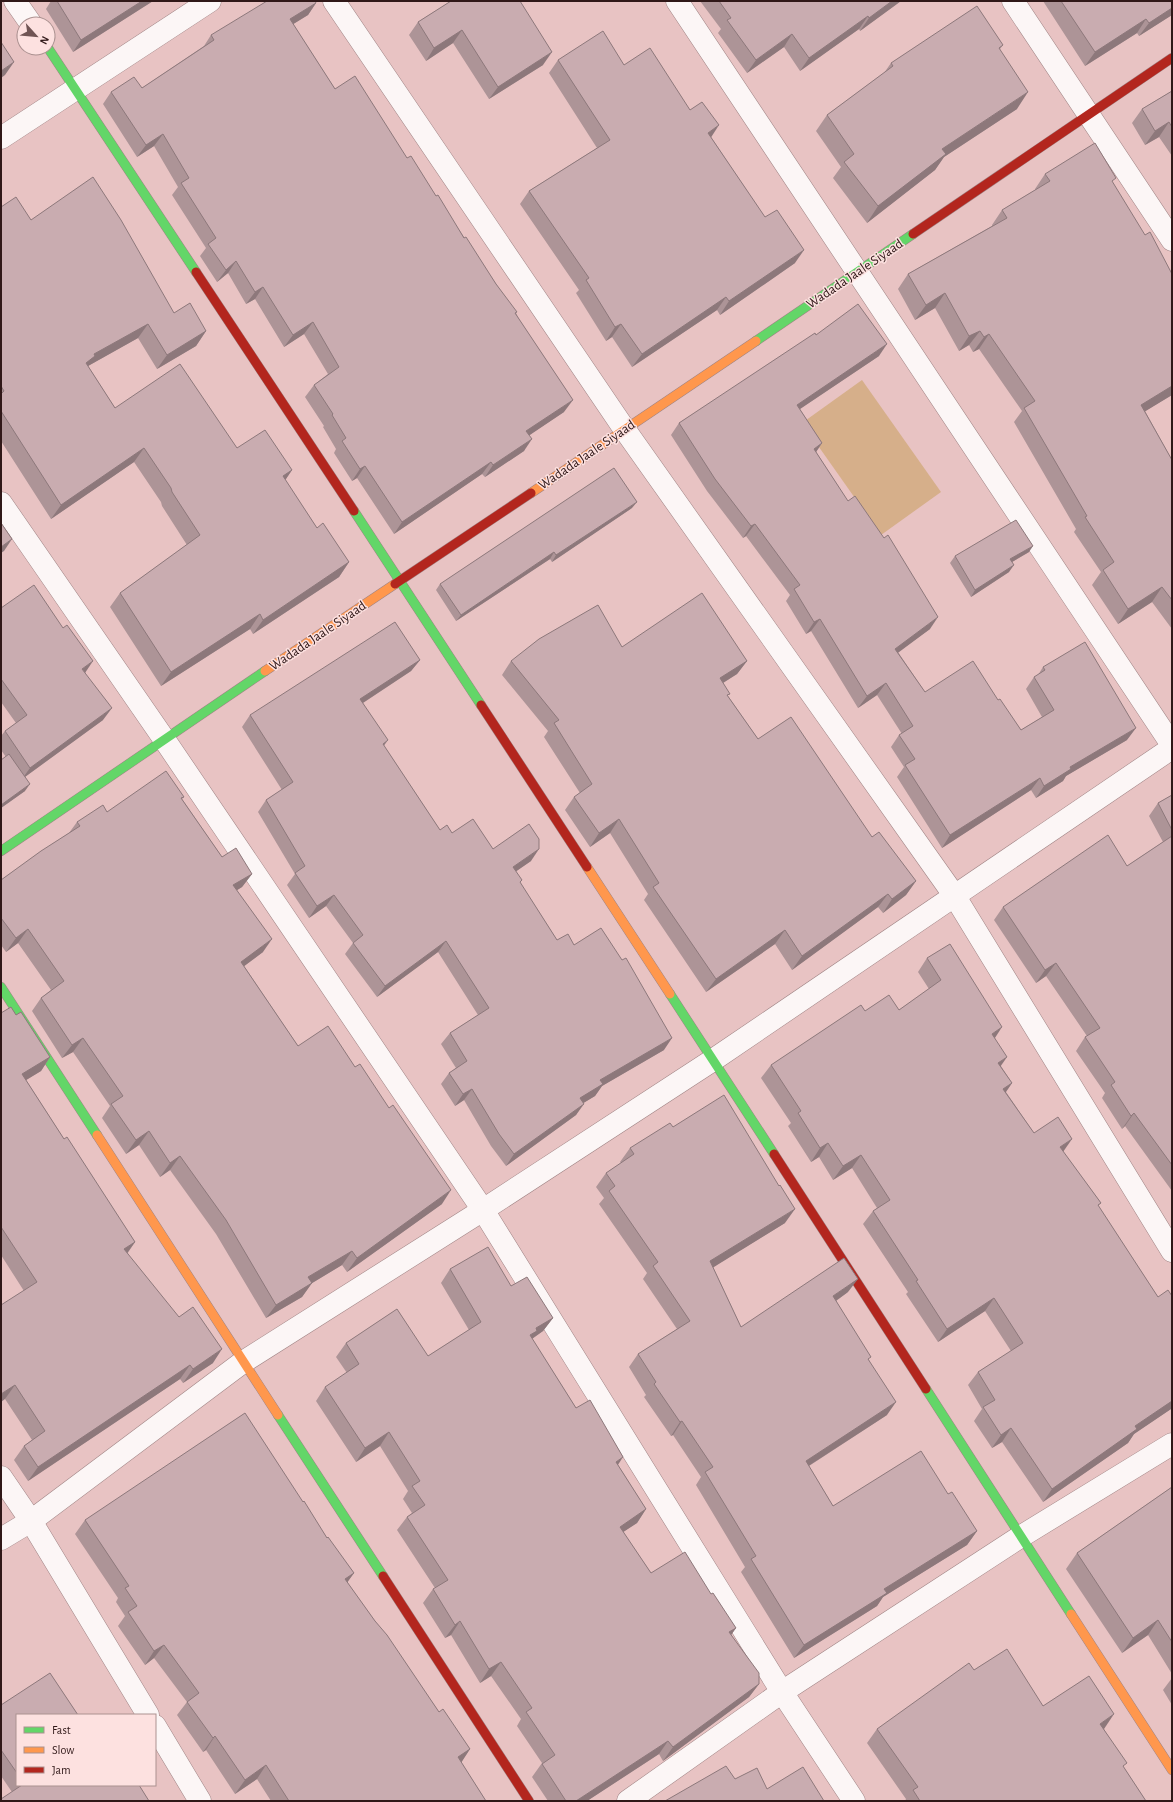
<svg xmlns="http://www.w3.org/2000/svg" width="1173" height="1802" font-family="'Alegreya Sans',sans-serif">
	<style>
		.green { fill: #d6af8a }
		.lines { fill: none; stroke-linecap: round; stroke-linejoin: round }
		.street-casing { stroke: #a08485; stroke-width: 23 }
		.fast-casing { stroke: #a08485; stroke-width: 10 }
		.slow-casing { stroke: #a08485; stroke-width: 10 }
		.jam-casing { stroke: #a08485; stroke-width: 10 }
		.street { stroke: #fcf6f6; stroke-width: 22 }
		.fast { stroke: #63d668; stroke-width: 9 }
		.slow { stroke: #ff974d; stroke-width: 9 }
		.jam { stroke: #b3261e; stroke-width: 9 }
		.wall { fill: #ad9497 }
		.shaded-wall { fill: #8d787b }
		.building { fill: #c9acb0; stroke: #8d787b }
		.labels { text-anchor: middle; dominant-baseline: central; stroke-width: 3; stroke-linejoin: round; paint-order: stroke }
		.street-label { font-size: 14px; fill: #301818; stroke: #fde1e0 }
	</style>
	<rect width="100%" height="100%" fill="#e8c3c3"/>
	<path class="green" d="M862,380L941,492L881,535L802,423Z"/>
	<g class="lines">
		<defs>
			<g id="street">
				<path d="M15,1L31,24"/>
				<path d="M334,1L625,430L954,895L1172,1251"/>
				<path d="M677,1L1172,745"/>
				<path d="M1013,1L1172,240"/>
				<path d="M1,138L210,1"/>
				<path d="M1,503L164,739L483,1210L782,1692L854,1801"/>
				<path d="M1,1477L31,1521L148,1715"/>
				<path d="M1,1539L31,1521L243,1362L483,1210L713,1060L1172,748"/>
				<path d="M155,1726L200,1801"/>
				<path d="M628,1801L782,1692L1020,1537L1172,1444"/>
			</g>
			<g id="fast">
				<path d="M48,48L196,272"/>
				<path d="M756,341L913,234"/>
				<path d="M354,511L481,705"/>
				<path d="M1,851L265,671"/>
				<path d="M1,987L97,1135"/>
				<path d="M670,994L774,1154"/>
				<path d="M926,1389L1071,1614"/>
				<path d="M278,1415L383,1576"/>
			</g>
			<g id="slow">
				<path d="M531,493L756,341"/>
				<path d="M265,671L395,584"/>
				<path d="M587,867L670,994"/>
				<path d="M97,1135L278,1415"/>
				<path d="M1071,1614L1172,1770"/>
			</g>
			<g id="jam">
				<path d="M913,234L1172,58"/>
				<path d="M196,272L354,511"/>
				<path d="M395,584L531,493"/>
				<path d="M481,705L587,867"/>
				<path d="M774,1154L926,1389"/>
				<path d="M383,1576L529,1801"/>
			</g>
		</defs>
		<use href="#street" class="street-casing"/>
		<use href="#fast" class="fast-casing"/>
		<use href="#slow" class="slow-casing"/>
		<use href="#jam" class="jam-casing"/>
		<use href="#street" class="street"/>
		<use href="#fast" class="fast"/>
		<use href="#slow" class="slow"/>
		<use href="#jam" class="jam"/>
	</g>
	<g class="wall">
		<path d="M51,1H153L73,52L46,9Z"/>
		<path d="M451,1L543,65L489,99L453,43L426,61L409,35L418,22Z"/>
		<path d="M700,1H901L860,31L859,29L800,71L784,47L747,73L718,33L721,29Z"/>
		<path d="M1043,1H1172V15L1139,36L1137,33L1085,66Z"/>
		<path d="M316,3L308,15L293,24L335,89L407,158L436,196L516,313L564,412L529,435L524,451L485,477L482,474L394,534L357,478L352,481L334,453L336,449L323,427L324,426L305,397L314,385L328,374L304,334L284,347L255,299L246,304L228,273L217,282L200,256L206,248L172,195L178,187L154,146L137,157L103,104L111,92L142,88L204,46L211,35Z"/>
		<path d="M1003,45L1000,49L1017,109L944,157L935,170L867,223L833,178L841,167L816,131L827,115L884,73L891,63Z"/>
		<path d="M558,60L624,65L690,110L711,137L795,263L720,315L717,310L632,367L612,337L606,341L576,293L579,290L520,204L529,191L597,148L549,73Z"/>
		<path d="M1172,91V156L1159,137L1145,145L1132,123L1142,109Z"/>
		<path d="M1045,174L1113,183L1172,395L1145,411L1172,460V629L1152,602L1118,624L1092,585L1101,572L1074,532L1076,529L1014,422L1022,411L979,349L973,352L969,345L959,351L935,308L915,320L898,289L908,274L992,226V225L1002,210L1035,190V189Z"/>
		<path d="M1,207L31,220L174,313L206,331L196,346L157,369L138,338L88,366L115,408L237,448L292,470L285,480L317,528L349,562L339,577L253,634L250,629L161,686L110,607L120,593L187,545L162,506L161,502L134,462L51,519L1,441Z"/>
		<path d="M816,335L879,356L800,409L822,443L816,452L930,629L898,652L925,692L998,700L1021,730L1042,717L1026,689L1034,677L1038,675L1043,667L1127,740L1066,776L1063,781L1036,798L1031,790L942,848L897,777L904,767L891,747L899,735L902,734L877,695L858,708L811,631L806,634L786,601L790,595L746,536L743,538L707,491L671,435L679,423Z"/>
		<path d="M632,508L552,562L550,559L456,621L436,590L440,584Z"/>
		<path d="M1029,552L1012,562L1009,572L971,597L950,563L955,556Z"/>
		<path d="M1,608L85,672L103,720L25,777V791L1,808V760L6,757L1,750V736L5,731L16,723L1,702Z"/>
		<path d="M622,647L747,661L737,674L723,683L728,696L758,739L872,837L916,881L906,895L883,913L878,907L792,970L775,944L706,992L644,900L648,894L610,833L590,847L565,810L574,797L580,793L544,737L548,731L502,675L511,661Z"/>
		<path d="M420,660L411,671L363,703L384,746L440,830L452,833L493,849L531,861L516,871L520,883L557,940L574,945L664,1050L602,1086L595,1096L583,1103L576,1115L506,1166L491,1146L464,1100L455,1106L441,1084L449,1073L456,1068L441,1044L450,1033L478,1015L438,952L377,997L345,954L353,943L326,906L309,918L287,885L295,874L258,812L266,800L282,790L242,727L250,715Z"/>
		<path d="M1172,795V1191L1125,1126L1122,1129L1102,1098L1105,1093L1076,1051L1085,1037L1087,1036L1046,976L1036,983L994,920L1003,907L1127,866L1163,842L1149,816L1158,803Z"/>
		<path d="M184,797L182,799L222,857L252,874L242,887L237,890L263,952L244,966L298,1046L442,1204L347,1272L342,1265L312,1283L302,1297L266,1318L216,1234L170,1170L160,1177L139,1145L126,1154L102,1118L110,1106L73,1052L62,1058L32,1011L41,998L51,990L18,943L6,952L1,945V880L69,833L77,822L107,812Z"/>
		<path d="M927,958L995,1038L1001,1066L1012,1083L1006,1092L1034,1133L1063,1152L1101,1203L1098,1206L1158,1297L1172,1296V1411L1171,1409L1134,1434L1128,1443L1043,1502L1002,1442L992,1448L974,1421L982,1409L968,1385L978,1372L1011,1351L985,1311L938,1342L906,1294L908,1292L863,1224L873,1211L877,1208L852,1168L833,1180L819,1157L811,1162L788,1126L791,1123L761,1078L771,1065L865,1011L899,1010L929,989L918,972Z"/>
		<path d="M1,1013L16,1015L50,1057L41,1071L26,1080L64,1139L135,1242L127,1254L213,1363L183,1383L180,1379L28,1481L14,1460L24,1446L32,1440L5,1399L24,1291L1,1255Z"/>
		<path d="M673,1127L785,1223L713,1267L741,1327L848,1292L836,1301L869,1360L887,1415L809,1466L833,1506L948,1494L977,1531L967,1545L883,1597L877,1606L794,1658L741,1572L745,1567L696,1485L701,1477L673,1435L671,1436L644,1397L646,1395L629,1367L638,1354L677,1329L643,1279L647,1273L599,1204L604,1198L596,1187L606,1173L621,1163L620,1162L630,1148Z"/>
		<path d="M450,1269L511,1286L553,1318L543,1331L532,1339L576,1408L618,1465L646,1509L637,1523L623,1532L651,1573L711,1594L736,1628L731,1635L759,1684L749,1697L663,1761L659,1754L587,1801H548L532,1777L542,1763L517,1726L521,1719L491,1676L480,1683L451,1635L445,1638L423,1603L433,1589L435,1588L397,1530L407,1517L412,1513L403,1499L408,1491L380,1446L356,1462L316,1401L325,1387L347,1373L336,1357L346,1343L428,1356L469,1330L441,1283Z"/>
		<path d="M1172,1487V1674L1148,1635L1122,1653L1066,1569L1077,1553Z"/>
		<path d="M303,1502L327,1538L354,1573L347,1582L439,1712L470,1749L461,1762L486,1801H271L257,1779L235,1794L206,1750L203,1752L177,1715L187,1702L154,1658L145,1665L118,1626L125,1616L116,1602L118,1598L75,1534L85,1520Z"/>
		<path d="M974,1670L1043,1706L1104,1729L1124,1768L1146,1801H905L906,1799L867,1743L877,1729Z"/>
		<path d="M1172,1678V1705L1163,1690Z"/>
		<path d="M1,1705L17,1715V1785H139L12,1792L1,1776Z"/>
	</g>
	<g class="shaded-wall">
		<path d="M142,1H153L73,52L81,40Z"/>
		<path d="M892,1H901L860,31L869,18Z"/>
		<path d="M316,3L308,15L282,31L290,19Z"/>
		<path d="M1172,8V15L1139,36L1149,23Z"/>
		<path d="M868,16L859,29L800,71L809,58Z"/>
		<path d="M1146,19L1137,33L1085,66L1095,52Z"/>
		<path d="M462,30L453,43L426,61L434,48Z"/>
		<path d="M792,34L784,47L747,73L756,60Z"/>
		<path d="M552,52L543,65L489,99L498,87Z"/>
		<path d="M14,62L5,75L1,78V71Z"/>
		<path d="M1028,92L1017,109L944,157L935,170L867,223L878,206L942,149Z"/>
		<path d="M1169,122L1159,137L1145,145L1155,131Z"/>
		<path d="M719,125L710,139L708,133Z"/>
		<path d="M163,134L154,146L137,157L146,145Z"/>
		<path d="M804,250L795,263L720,315L729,301Z"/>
		<path d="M236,261L228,273L217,282L226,270Z"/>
		<path d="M263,287L255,299L246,304L255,292Z"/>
		<path d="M945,293L935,308L915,320L926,305Z"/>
		<path d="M726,297L717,310L632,367L642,354Z"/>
		<path d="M313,322L304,334L284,347L293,335Z"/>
		<path d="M148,324L138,338L88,366L86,363L94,354Z"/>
		<path d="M621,324L612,337L606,341L615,327Z"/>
		<path d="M206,331L196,346L157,369L167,355Z"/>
		<path d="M980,331L969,345L959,351L969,336Z"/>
		<path d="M989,334L979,349L973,352L984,337Z"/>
		<path d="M887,344L879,356L788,417L797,405Z"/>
		<path d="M1172,386V395L1131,420L1141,405Z"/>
		<path d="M573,400L564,412L518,443L526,431Z"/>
		<path d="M532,439L524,451L485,477L493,465Z"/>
		<path d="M822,443L814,455V449Z"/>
		<path d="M144,448L134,462L51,519L61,505Z"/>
		<path d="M491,462L482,474L394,534L402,522Z"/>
		<path d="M365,466L357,478L352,481L360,469Z"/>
		<path d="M292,470L282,485L283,476Z"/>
		<path d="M637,502L632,508L552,562L556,555Z"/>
		<path d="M755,524L746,536L743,538L751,526Z"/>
		<path d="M12,539L4,551L1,553V547Z"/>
		<path d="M1033,546L1029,552L1005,566L1010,559Z"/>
		<path d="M554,552L550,559L456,621L461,615Z"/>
		<path d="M349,562L339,577L253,634L263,620Z"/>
		<path d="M1014,565L1009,572L971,597L975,590Z"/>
		<path d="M1162,587L1152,602L1118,624L1128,609Z"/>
		<path d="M260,614L250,629L161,686L171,672Z"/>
		<path d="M938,617L930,629L887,661L895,649Z"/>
		<path d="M820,619L811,631L806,634L814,622Z"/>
		<path d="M420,660L411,671L352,710L360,699Z"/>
		<path d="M93,661L85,673L82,669Z"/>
		<path d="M747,661L737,674L710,691L720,678Z"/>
		<path d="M886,683L877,695L858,708L867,696Z"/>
		<path d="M112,708L103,720L22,779L30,768Z"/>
		<path d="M1136,728L1127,740L1066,776L1063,781L1036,798L1044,786L1070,767Z"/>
		<path d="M388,740L380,751L383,744Z"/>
		<path d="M1040,778L1031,790L942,848L950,835Z"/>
		<path d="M30,784L25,791L1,808V805Z"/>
		<path d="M619,819L610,833L590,847L599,833Z"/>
		<path d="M539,849L531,861L505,879L513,867Z"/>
		<path d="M252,874L242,887L223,899L233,885Z"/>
		<path d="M916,881L906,895L883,913L892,899Z"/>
		<path d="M888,894L878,907L792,970L802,956Z"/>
		<path d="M334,895L326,906L309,918L317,906Z"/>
		<path d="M28,929L18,943L6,952L16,938Z"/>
		<path d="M785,930L775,944L706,992L716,979Z"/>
		<path d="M272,939L263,952L231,976L241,962Z"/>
		<path d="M446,941L438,952L377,997L385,986Z"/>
		<path d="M1056,963L1046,976L1036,983L1045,970Z"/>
		<path d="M1002,1027L993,1041L992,1034Z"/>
		<path d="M83,1038L73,1052L62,1058L72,1045Z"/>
		<path d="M672,1038L664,1050L602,1086L595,1096L572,1110L580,1098L600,1080Z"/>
		<path d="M50,1057L41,1071L13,1088L22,1074Z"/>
		<path d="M1007,1057L998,1070V1063Z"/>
		<path d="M1012,1083L1003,1096V1089Z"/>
		<path d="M472,1089L464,1100L455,1106L463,1094Z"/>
		<path d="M584,1104L576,1115L506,1166L514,1154Z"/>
		<path d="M1134,1113L1125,1126L1122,1129L1131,1116Z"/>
		<path d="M149,1131L139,1145L126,1154L136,1140Z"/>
		<path d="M1072,1139L1063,1152L1060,1147Z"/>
		<path d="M828,1143L819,1157L811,1162L820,1148Z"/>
		<path d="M861,1155L852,1168L833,1180L843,1166Z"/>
		<path d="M180,1156L170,1170L160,1177L170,1163Z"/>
		<path d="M451,1190L442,1204L347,1272L357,1258Z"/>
		<path d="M795,1209L785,1223L701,1275L710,1261Z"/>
		<path d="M135,1242L125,1256L124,1249Z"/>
		<path d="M352,1251L342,1265L299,1291L308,1277Z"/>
		<path d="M858,1279L848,1292L823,1310L833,1296Z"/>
		<path d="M312,1283L302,1297L266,1318L276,1305Z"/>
		<path d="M994,1298L985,1311L938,1342L947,1329Z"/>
		<path d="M553,1318L543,1331L533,1338L528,1345L521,1349L536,1328Z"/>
		<path d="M222,1349L213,1363L183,1383L193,1369Z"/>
		<path d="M190,1365L180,1379L28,1481L38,1467Z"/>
		<path d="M15,1385L5,1399L1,1402V1394Z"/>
		<path d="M1172,1401V1408L1171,1409L1134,1434L1128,1443L1043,1502L1052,1489L1135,1426Z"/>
		<path d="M896,1402L887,1415L796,1474L806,1461Z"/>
		<path d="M682,1421L673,1435L671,1436L680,1422Z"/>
		<path d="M1011,1428L1002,1442L992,1448L1001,1435Z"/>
		<path d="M389,1432L380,1446L356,1462L365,1448Z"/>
		<path d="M623,1457L614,1471L616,1462Z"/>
		<path d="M646,1509L637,1523L611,1540L620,1527Z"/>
		<path d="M977,1531L967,1545L883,1597L877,1606L794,1658L804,1645L884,1589Z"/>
		<path d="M354,1573L344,1587L345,1579Z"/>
		<path d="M1158,1620L1148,1635L1122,1653L1133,1638Z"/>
		<path d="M460,1621L451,1635L445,1638L455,1625Z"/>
		<path d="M736,1628L726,1642L729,1632Z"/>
		<path d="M164,1645L154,1658L145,1665L154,1651Z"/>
		<path d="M501,1662L491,1676L480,1683L489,1669Z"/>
		<path d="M759,1684L749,1697L663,1761L673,1747Z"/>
		<path d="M1114,1714L1104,1729L1090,1738L1100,1724Z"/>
		<path d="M215,1736L206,1750L203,1752L213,1738Z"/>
		<path d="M668,1741L659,1754L587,1801H576Z"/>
		<path d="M470,1749L461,1763L458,1757Z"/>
		<path d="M266,1765L257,1779L235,1794L245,1780Z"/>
	</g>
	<g class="building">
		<path d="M57,1H142L81,40Z"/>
		<path d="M267,1H315L316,3L290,19L335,89L355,76L407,158L411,156L436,196L438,195L464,238L466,237L496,284L517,312L515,313L573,400L526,431L532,439L493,465L491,462L402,522L365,466L360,469L342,441L346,438L332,415L333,414L314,385L339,367L313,322L293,335L263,287L255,292L236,261L226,270L208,244L216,238L181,183L189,178L163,134L146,145L111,92L134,77L142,88L214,40L211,35Z"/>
		<path d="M451,1H520L552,52L498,87L462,30L434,48L418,22Z"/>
		<path d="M719,1H892L869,18L868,16L809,58L792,34L756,60L727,20L731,18Z"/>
		<path d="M1061,1H1172V8L1149,23L1146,19L1095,52Z"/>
		<path d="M977,6L1003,45L999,48L1028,92L942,149L946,154L878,206L844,162L854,154L827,115L893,66L891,63Z"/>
		<path d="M603,31L624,65L650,48L690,110L702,102L719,125L708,133L765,217L777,210L804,250L729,301L726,297L642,354L621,324L615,327L586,280L589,278L529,191L610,140L558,60Z"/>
		<path d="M1,42L14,62L1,71Z"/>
		<path d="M1172,91V127L1169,122L1155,131L1142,109Z"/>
		<path d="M1095,143L1116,178L1112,181L1145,235L1150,232L1172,274V386L1141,405L1172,460V600L1162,587L1128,609L1103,570L1114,562L1085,517L1087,516L1024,408L1035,401L989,334L984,337L980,331L969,336L945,293L926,305L908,274L1007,218L1002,210L1050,181L1045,174Z"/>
		<path d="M93,177L121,220L174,313L190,303L206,331L167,355L148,324L94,354L95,356L86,363L115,408L180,364L237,448L265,430L292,470L283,476L317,528L323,523L349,562L263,620L260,614L171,672L120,593L200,535L172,492L171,488L144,448L61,505L1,411V394L4,391L1,386V207L16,197L31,220Z"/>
		<path d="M858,304L887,344L797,405L822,443L814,449L848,501L855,496L884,538L888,535L938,617L895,649L925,692L973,661L998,700L1000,699L1021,730L1054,710L1034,677L1045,670L1043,667L1085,642L1136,728L1070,767L1071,769L1044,786L1040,778L950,835L905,765L915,759L899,735L913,726L886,683L867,696L820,619L814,622L794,589L800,585L755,524L751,526L715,479L679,423L815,333L816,335Z"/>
		<path d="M614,468L637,502L556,555L554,552L461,615L440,584Z"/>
		<path d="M1016,520L1033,546L1010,559L1014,565L975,590L955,556Z"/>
		<path d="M1,523L12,539L1,547Z"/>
		<path d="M34,585L63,628L67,625L93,661L82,669L112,708L30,768L5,731L27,715L1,679V608Z"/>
		<path d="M702,593L747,661L720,678L730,694L727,695L758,739L791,717L872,837L879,832L916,881L892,899L888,894L802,956L785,930L716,979L653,887L659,883L619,819L599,833L574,797L592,784L554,723L559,720L511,661L539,639L598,605L622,647Z"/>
		<path d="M395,622L420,660L360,699L388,740L383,744L440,830L447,825L452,833L473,819L493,849L529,824L539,839V849L513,867L522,880L520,882L557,940L568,934L574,945L601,928L622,960L626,958L672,1038L600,1080L603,1084L580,1098L584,1104L514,1154L499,1134L472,1089L463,1094L449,1073L467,1061L450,1033L489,1008L446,941L385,986L353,943L363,935L334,895L317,906L295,873L305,866L266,800L293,782L250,715Z"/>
		<path d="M9,754L30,784L1,805V760Z"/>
		<path d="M166,771L184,797L181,798L222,857L236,848L252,874L233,885L272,939L241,962L298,1046L328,1026L355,1067L360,1064L389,1108L393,1105L451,1190L357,1258L352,1251L308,1277L312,1283L276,1305L226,1220L180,1156L170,1163L149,1131L136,1140L111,1104L123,1096L83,1038L72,1045L41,998L64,981L28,929L16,938L1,918V880L41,851L80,826L77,822L103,805L107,812Z"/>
		<path d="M1172,795V830L1158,803Z"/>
		<path d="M1108,835L1127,866L1172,836V1165L1134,1113L1131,1116L1111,1085L1115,1082L1085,1037L1100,1028L1056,963L1045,970L1003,907Z"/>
		<path d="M950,944L1002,1027L992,1034L1007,1057L998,1063L1012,1083L1003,1089L1034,1133L1058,1117L1072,1139L1060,1147L1101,1203L1098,1205L1158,1297L1168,1290L1172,1296V1401L1135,1426L1137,1429L1052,1489L1011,1428L1001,1435L983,1407L995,1400L978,1372L1023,1343L994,1298L947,1329L916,1281L918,1280L873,1211L890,1200L861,1155L843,1166L828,1143L820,1148L798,1113L801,1111L771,1065L861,1005L865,1011L889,995L899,1010L941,980L927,958Z"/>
		<path d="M11,1007L16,1015L21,1012L50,1057L22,1074L64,1139L67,1137L135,1242L124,1249L179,1317L193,1307L222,1349L193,1369L190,1365L38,1467L24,1446L45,1431L15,1385L1,1394V1305L37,1282L1,1227V1013Z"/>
		<path d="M724,1095L779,1186L780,1185L795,1209L710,1261L741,1327L844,1258L858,1279L833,1296L871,1357L868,1359L896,1402L806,1461L833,1506L921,1451L948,1494L952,1492L977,1531L884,1589L887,1593L804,1645L751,1559L756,1556L705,1472L713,1467L682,1421L680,1422L654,1384L656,1382L638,1354L690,1321L653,1266L658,1262L609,1191L615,1186L606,1173L634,1154L630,1148L670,1123L673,1127Z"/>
		<path d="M488,1247L511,1286L527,1277L553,1318L536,1328L537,1331L530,1335L576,1408L590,1400L623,1457L616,1462L646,1509L620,1527L651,1573L685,1552L711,1594L713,1593L736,1628L729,1632L759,1673V1684L673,1747L668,1741L576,1801H566L542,1764L555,1755L526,1712L532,1708L501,1662L489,1669L460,1621L455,1625L433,1589L448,1580L407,1517L425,1505L412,1486L420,1481L389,1432L365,1448L325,1387L359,1364L346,1343L397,1309L428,1356L481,1322L450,1269Z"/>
		<path d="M245,1413L303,1502L304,1501L327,1538L328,1537L354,1573L345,1579L375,1621L387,1635L439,1712L443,1709L470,1749L458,1757L486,1801H289L266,1765L245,1780L215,1736L213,1738L187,1702L199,1693L164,1645L154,1651L128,1612L137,1606L125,1588L129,1586L85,1520Z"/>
		<path d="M1172,1487V1642L1158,1620L1133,1638L1077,1553Z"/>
		<path d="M1007,1649L1043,1706L1089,1676L1114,1714L1100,1724L1127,1763L1123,1766L1146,1801H920L913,1790L918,1787L877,1729L969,1663L974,1670Z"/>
		<path d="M50,1673L78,1715H17V1773L1,1750V1705Z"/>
		<path d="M726,1766L735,1779L757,1768L767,1789L803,1767L824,1801H665Z"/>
		<path d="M22,1785H139L149,1801H1V1799Z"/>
	</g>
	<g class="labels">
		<g class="street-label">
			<text transform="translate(855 274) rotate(-34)">Wadada Jaale Siyaad</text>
			<text transform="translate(587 455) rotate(-34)">Wadada Jaale Siyaad</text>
			<text transform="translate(318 636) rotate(-34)">Wadada Jaale Siyaad</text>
		</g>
	</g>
	<rect width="1173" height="1802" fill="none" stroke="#301818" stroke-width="4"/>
	<rect x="16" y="1714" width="140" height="72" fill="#fde1e0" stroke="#ab9190"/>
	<rect x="24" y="1727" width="20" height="6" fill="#63d668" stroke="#ab9190"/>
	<text x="52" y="1734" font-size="12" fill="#301818">Fast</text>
	<rect x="24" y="1747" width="20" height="6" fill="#ff974d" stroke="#ab9190"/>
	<text x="52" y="1754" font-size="12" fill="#301818">Slow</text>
	<rect x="24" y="1767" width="20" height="6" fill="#b3261e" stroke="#ab9190"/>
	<text x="52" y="1774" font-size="12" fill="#301818">Jam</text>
	<g transform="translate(36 36) rotate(117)"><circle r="19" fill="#fde1e0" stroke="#ab9190"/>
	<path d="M0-3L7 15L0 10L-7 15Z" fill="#705454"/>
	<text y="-6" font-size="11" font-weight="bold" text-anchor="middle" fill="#301818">N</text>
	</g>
</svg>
